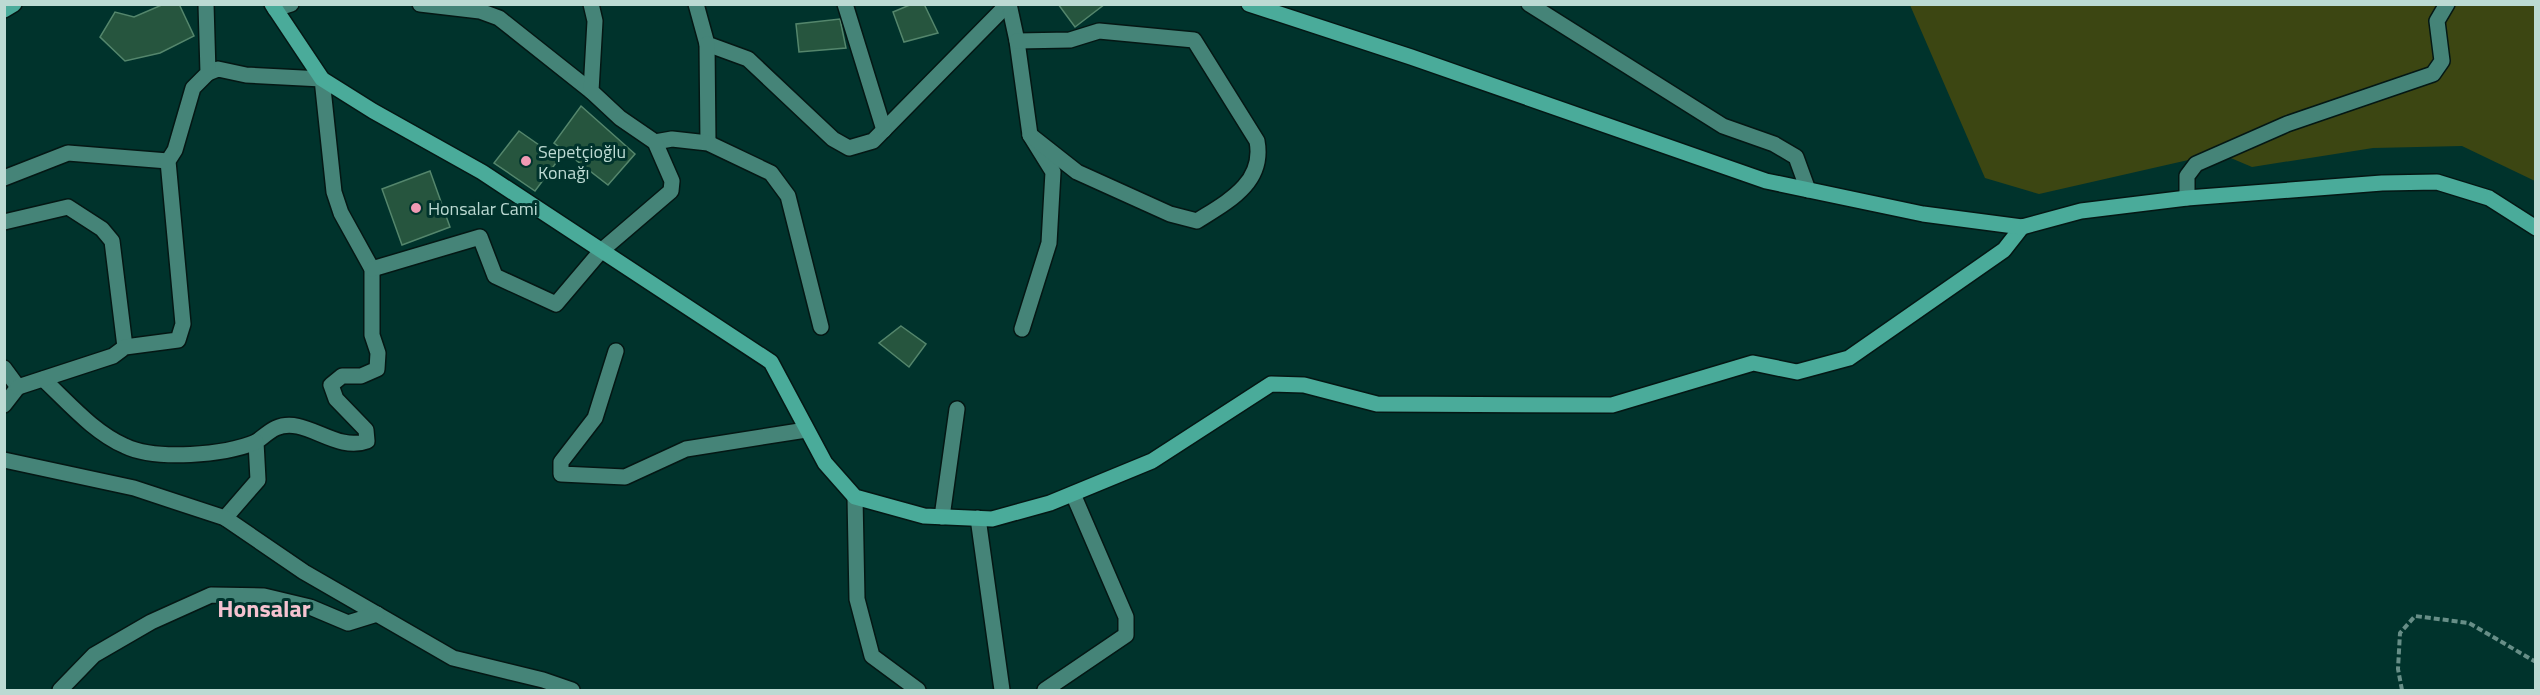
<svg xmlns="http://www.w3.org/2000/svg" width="2540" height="695" font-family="'Titillium Web',sans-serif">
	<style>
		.green { fill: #3c4612 }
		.building { fill: #26553e; stroke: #54866c; stroke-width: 1.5 }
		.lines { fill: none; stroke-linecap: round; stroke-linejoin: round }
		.minor-casing { stroke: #041714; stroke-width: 18 }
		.major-casing { stroke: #041714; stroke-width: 18 }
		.path { stroke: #678e87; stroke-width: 4; stroke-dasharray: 6 3; stroke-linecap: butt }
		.minor { stroke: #458478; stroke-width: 15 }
		.major { stroke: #4aab9a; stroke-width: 15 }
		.poi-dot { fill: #f09ab4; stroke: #00332c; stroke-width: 2 }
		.labels { text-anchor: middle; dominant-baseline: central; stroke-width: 6; stroke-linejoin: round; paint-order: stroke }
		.poi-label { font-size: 18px; fill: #bcdad3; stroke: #00332c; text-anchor: start }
		.district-label { font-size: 24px; font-weight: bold; fill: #f5c3d0; stroke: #00332c }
	</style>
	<rect width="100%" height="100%" fill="#00332c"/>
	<path class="green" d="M1910,5H2535V181L2462,146L2373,148L2252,167L2219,153L2039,194L1985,178Z"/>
	<g class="building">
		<path d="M164,4H179L194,36L160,53L125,61L100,37L115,12L134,17Z"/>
		<path d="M912,4H924L938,33L904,42L893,12Z"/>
		<path d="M1058,4H1105L1075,27Z"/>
		<path d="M840,19L846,48L799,52L796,24Z"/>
		<path d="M581,106L635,154L608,185L554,143Z"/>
		<path d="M519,131L559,159L535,191L494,163Z"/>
		<path d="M430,171L450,227L402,245L382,189Z"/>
		<path d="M901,326L926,344L909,367L879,343Z"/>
	</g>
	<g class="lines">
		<defs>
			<g id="minor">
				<path d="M420,4L480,11L499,18L591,91"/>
				<path d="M696,4L707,44L748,59L833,139L849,148L873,141L1001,11L1005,4"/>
				<path d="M845,4L884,130"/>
				<path d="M1009,4L1017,41L1030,135L1053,172L1049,243L1022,329"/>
				<path d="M1529,4L1723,126L1774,144L1796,157L1808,190"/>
				<path d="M275,9L291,4"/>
				<path d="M1017,41L1070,40L1099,31L1194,40L1257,141C1265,183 1227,202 1197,221L1170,214L1077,172L1030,135"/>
				<path d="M707,44L708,143"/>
				<path d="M208,73L218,69L246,75L322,79L334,192L341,213L372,269V335L378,353L377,369L361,376H342L331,385L336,399L366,430L367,441C335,453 305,415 276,428C269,431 262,438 256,442L258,480L225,518"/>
				<path d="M655,142L672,139L708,143L771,173L788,196L821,327"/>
				<path d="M4,178L68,153L168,161"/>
				<path d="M2187,198V176L2196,164L2287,124L2433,74L2442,61L2437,21L2447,4"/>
				<path d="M4,222L68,207L102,229L112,241L125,347"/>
				<path d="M372,269L480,237L495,276L556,304L601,251L671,191L672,181L655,142L620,118L591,91L595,21L591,4"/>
				<path d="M616,351L595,418L561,462V474L625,477L686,449L806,430"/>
				<path d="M4,368L18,387L4,405"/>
				<path d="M43,379C68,402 93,432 125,446C156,461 225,455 256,442"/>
				<path d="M18,387L113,356L125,347L178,340L183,324L168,161L175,150L193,88L208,73L206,4"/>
				<path d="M4,460L134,488L225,518L304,572L453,658L543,680L572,690"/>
				<path d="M855,497L857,599L872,656L918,690"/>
				<path d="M942,517L957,409"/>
				<path d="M978,518L1002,690"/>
				<path d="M60,690L94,655L151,622L211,595L264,596L310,607L348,623L377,614"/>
				<path d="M1045,690L1126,635V617L1073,494"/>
			</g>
			<g id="major">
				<path d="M272,4L322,79L373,111L482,172L771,362L825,463L855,497L924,516L992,519L1050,503L1152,461L1271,384L1304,385L1377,404L1612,405L1753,363L1797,372L1849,358L2004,250L2022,227"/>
				<path d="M1249,4L1411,57L1766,181L1923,214L2022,227L2081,211L2187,198L2382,183L2437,182L2489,198L2536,228"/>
				<path d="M4,10L14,4"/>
			</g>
		</defs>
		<use href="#minor" class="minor-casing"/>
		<use href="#major" class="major-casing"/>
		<path class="path" d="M2402,690L2398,669L2400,633L2415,616L2469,623L2536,662"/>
		<use href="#minor" class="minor"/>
		<use href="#major" class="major"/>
	</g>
	<g class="poi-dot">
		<circle cx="526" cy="161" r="6"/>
		<circle cx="416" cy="208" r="6"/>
	</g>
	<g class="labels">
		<g class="poi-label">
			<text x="538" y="151">Sepetçioğlu<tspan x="538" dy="21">Konağı</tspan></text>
			<text x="428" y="208">Honsalar Cami</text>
		</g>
		<g class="district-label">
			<text x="264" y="608">Honsalar</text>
		</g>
	</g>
	<rect width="2540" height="695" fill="none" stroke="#bcdad3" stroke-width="12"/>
</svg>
